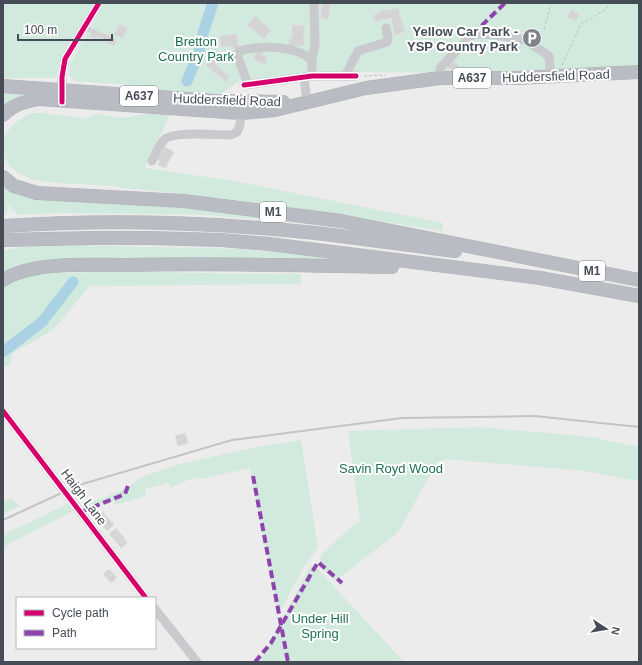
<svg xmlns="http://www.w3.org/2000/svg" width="642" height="665" font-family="Helvetica,sans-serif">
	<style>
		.green { fill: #d2eade }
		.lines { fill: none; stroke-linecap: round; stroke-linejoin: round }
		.river { stroke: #aad1e4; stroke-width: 11 }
		.building { fill: #d4d4d7; stroke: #dededf }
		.highway-casing { stroke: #b2b4ba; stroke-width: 14 }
		.path { stroke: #b6c1be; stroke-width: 1; stroke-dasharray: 3 2; stroke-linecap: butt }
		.minor { stroke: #c8cacd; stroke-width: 9 }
		.highway { stroke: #b9bcc2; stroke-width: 13 }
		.rail { stroke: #c2c4c6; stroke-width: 2 }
		.quiet { stroke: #8e44ad; stroke-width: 4; stroke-dasharray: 8 4; stroke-linecap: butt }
		.cycleway-casing { stroke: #fff; stroke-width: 8 }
		.cycleway { stroke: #d6006c; stroke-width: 5 }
		.labels { text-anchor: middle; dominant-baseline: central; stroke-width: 4; stroke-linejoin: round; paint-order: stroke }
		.shield { fill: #fff; stroke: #7e8289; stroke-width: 1 }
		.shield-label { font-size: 12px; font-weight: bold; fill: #464c56 }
		.poi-label { font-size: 13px; font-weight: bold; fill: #464c56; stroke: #fff; text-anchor: end }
		.park-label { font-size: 13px; fill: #1f6f51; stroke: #fff }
		.street-label { font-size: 13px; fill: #464c56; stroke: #fff }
	</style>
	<rect width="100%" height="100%" fill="#edecec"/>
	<g class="green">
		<path d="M3,3H95L63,53L56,78H3Z"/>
		<path d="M104,3H639V70L491,73L335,72L241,80L218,96L169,92L142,86L75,81L69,75L70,64Z"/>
		<path d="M3,89L54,92L3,109Z"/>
		<path d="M31,113H44L84,118L98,114L124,118L144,114H170L145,168L235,181L443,223L442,231C336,214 231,197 123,188C92,179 3,196 3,146C3,130 19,119 31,113Z"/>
		<path d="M3,181L340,227L208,215L62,213L18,215L7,204V214H3Z"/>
		<path d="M74,245L240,249L357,260L267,259L3,274V251L21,247Z"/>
		<path d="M56,271L62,273C142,270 221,274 301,274V284L90,286L53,330L13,353L9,366H3V286L10,278Z"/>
		<path d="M480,427L592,437L639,447V481L584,471L445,459L437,462L402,526L395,535L335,581L320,567L321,555L354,524L360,521L348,431Z"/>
		<path d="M301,440L318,548L305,565L281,610L278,611L250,468L201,479L195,477L170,488L169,483L146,489L145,496L115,505L113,500L86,512L82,506L125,489L144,476L177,465L246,449Z"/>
		<path d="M11,498L20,506L3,514V502Z"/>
		<path d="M69,503L73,511L3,547V535Z"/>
		<path d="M310,566H315L404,662H258L268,647Z"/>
	</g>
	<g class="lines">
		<g class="river">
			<path d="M187,81L198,55L203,33L213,3"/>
			<path d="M3,352L42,322L73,282"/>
		</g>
	</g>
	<g class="building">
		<path d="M323,3H331L328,19L320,17Z"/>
		<path d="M398,8L405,32L395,35L391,18L375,22L373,15L379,14V11Z"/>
		<path d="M571,9L580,14L576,21L567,17Z"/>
		<path d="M255,16L271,30L264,39L247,25Z"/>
		<path d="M119,24L128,28L123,38L114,34Z"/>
		<path d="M292,25H304V46H289V38H292Z"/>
		<path d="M89,27L113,37V38L117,40L114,46L105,42L106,40L97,36L96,39L89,36L91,33L87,32Z"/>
		<path d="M237,34L239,48L231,49V46L221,47L219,36Z"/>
		<path d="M257,48L264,50L262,55L267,57L265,64L253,60Z"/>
		<path d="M217,51L222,55L215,64L230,77L226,82L206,65Z"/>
		<path d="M453,60L459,66L454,72L447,67Z"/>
		<path d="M165,147L174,152L165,168L158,165L160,161L158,159Z"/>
		<path d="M185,433L188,443L178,446L175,436Z"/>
		<path d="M103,511L105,515L99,520L96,517Z"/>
		<path d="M105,515L108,518L101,524L99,520Z"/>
		<path d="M108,518L114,525L107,531L101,524Z"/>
		<path d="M116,528L119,532L112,537L109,534Z"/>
		<path d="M119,532L122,535L115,541L112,537Z"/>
		<path d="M122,535L125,539L118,544L115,541Z"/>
		<path d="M125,539L127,543L121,548L118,544Z"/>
		<path d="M109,569L113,573L107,578L103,574Z"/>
		<path d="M113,573L117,578L111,583L107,578Z"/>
	</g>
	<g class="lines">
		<defs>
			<g id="highway">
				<path d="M3,86L216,101L283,102"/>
				<path d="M3,115C14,104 24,102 39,99L241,113L275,110L366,88L440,78H517L639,72"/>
				<path d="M3,177L14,186L37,193L184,201L341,221L639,280"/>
				<path d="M3,226C104,219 205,222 305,232C355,237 405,245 455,251"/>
				<path d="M3,240L91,238H150L221,240L269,244L540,278L639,296"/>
				<path d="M3,280C32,261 90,265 125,265C214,263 303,265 392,267"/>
			</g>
		</defs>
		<use href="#highway" class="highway-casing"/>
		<g class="path">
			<path d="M544,29L551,3"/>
			<path d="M562,65L581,24L605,10L609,3"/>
			<path d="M364,76L385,75"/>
		</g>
		<g class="minor">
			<path d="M312,60L315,45L314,3"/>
			<path d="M345,76L358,51L387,42L388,38L386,28"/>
			<path d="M304,77L307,102"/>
			<path d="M440,78V68L473,34L496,35L525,40L549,56L551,77"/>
			<path d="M248,84L237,55L239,51C261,45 295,45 312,60V76"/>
			<path d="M244,85L312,76H356"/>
			<path d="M62,96V77L65,59L99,3"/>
			<path d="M152,161C156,154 159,144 165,139C174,131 217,135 231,135L237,132L240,125L241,107"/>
			<path d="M3,411L146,598"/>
			<path d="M155,609L197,662"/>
		</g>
		<use href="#highway" class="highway"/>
		<path class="rail" d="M3,520L79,485L232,440L402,418L535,416L639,427"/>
		<g class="quiet">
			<path d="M473,34L505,3"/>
			<path d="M253,476L288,662"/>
			<path d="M81,512L125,494L129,483"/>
			<path d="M255,662L271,643L318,562L342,583"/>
		</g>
		<defs>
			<g id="cycleway">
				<path d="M244,85L312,76H356"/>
				<path d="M62,102V77L65,59L99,3"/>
				<path d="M3,411L146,598"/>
			</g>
		</defs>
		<use href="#cycleway" class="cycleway-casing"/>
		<use href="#cycleway" class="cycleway"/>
	</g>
	<defs>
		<symbol id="parking-disc" viewBox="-11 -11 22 22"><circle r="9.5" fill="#80848a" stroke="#fff"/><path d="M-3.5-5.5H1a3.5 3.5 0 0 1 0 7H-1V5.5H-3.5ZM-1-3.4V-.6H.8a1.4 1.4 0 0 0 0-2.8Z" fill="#fff"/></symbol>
	</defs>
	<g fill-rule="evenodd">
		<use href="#parking-disc" x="521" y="27" width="22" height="22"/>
	</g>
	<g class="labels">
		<g class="shield">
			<rect x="453" y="68" width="38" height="20" rx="3"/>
			<rect x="120" y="86" width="38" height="20" rx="3"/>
			<rect x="260" y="202" width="26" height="20" rx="3"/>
			<rect x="579" y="261" width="26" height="20" rx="3"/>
		</g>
		<g class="shield-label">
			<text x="472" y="78">A637</text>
			<text x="139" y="96">A637</text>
			<text x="273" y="212">M1</text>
			<text x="592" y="271">M1</text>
		</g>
		<g class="poi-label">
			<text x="518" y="31">Yellow Car Park -<tspan x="518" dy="15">YSP Country Park</tspan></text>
		</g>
		<g class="park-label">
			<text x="196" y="41">Bretton<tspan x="196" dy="15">Country Park</tspan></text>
			<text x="391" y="468">Savin Royd Wood</text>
			<text x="320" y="618">Under Hill<tspan x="320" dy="15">Spring</tspan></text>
		</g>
		<g class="street-label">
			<text transform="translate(556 76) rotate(-2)">Huddersfield Road</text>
			<text transform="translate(227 100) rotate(2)">Huddersfield Road</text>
			<text transform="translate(84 497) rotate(53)">Haigh Lane</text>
		</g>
	</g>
	<rect width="642" height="665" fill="none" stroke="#464c56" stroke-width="8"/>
	<rect x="16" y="597" width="140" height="52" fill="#ffffff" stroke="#b5b7bb"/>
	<rect x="24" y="610" width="20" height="6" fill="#d6006c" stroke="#b5b7bb"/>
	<text x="52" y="617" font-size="12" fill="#464c56">Cycle path</text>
	<rect x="24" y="630" width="20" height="6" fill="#8e44ad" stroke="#b5b7bb"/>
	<text x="52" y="637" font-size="12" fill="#464c56">Path</text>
	<g transform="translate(606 629) rotate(102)" stroke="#ffffff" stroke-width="3" paint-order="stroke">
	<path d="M0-3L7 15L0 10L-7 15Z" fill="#464c56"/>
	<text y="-6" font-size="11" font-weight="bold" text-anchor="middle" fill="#464c56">N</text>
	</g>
	<path d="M18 34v6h94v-6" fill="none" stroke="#464c56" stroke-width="2"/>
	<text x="24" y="34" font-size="12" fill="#464c56" stroke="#ffffff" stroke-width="3" paint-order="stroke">100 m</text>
</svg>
